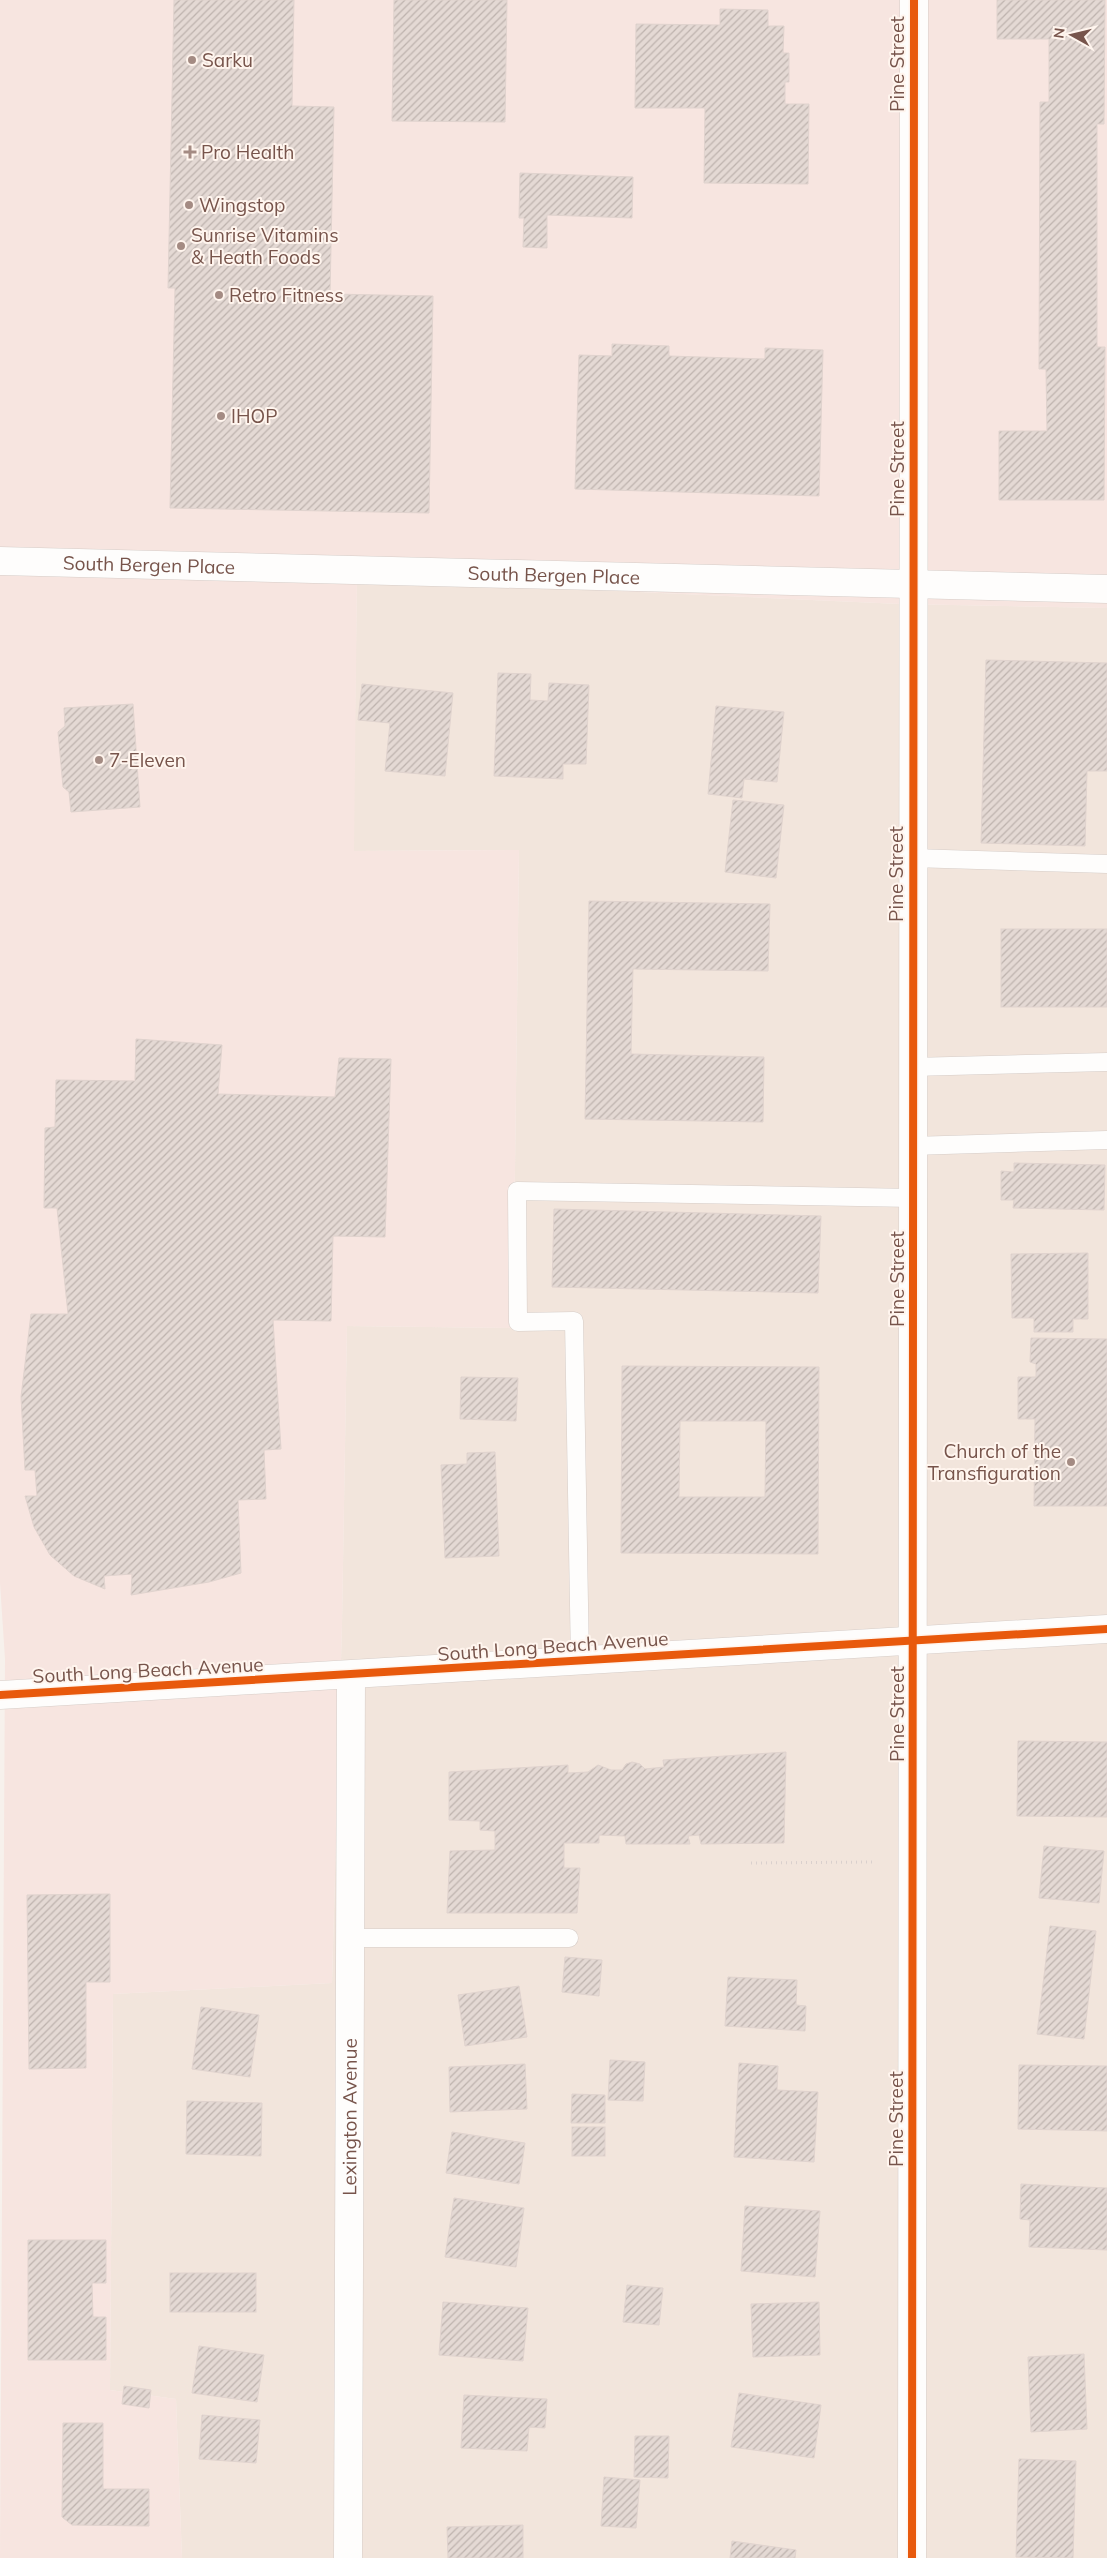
<svg xmlns="http://www.w3.org/2000/svg" width="1107" height="2558" font-family="Mulish,sans-serif">
	<style>
		.residential { fill: #f2e5dc }
		.commercial { fill: #f7e5e0 }
		.building { fill: url(#building-hatch); stroke: #e0d3ce; fill-rule: evenodd }
		.lines { fill: none; stroke-linecap: round; stroke-linejoin: round }
		.service-casing { stroke: #d6cdc8; stroke-width: 19 }
		.minor-casing { stroke: #d6cdc8; stroke-width: 29 }
		.path { stroke: #dad0ce; stroke-width: 3; stroke-dasharray: 1 4; stroke-linecap: butt }
		.service { stroke: #fefdfc; stroke-width: 18 }
		.minor { stroke: #fefdfc; stroke-width: 28 }
		.cycleway-casing { stroke: #fff5ee; stroke-width: 11 }
		.cycleway { stroke: #e8590c; stroke-width: 8 }
		.poi-dot { fill: #a48b83; stroke: #fff5ee; stroke-width: 2 }
		.labels { text-anchor: middle; dominant-baseline: central; stroke-width: 4; stroke-linejoin: round; paint-order: stroke }
		.poi-label { font-size: 19px; fill: #77544b; stroke: #fff5ee; text-anchor: start }
		.street-label { font-size: 19px; fill: #77544b; stroke: #fff5ee }
	</style>
	<defs>
		<pattern id="building-hatch" width="6" height="6" patternUnits="userSpaceOnUse" patternTransform="scale(1.25)"><rect width="6" height="6" fill="#e4d9d4"/><path d="M-1 1l2-2M0 6l6-6M5 7l2-2" fill="none" stroke="#beb3ae"/></pattern>
	</defs>
	<rect width="100%" height="100%" fill="#f7f1ec"/>
	<path class="residential" d="M357,579L900,604L1107,608V2558H182L176,2399L110,2390L113,1994L332,1983L342,1624L347,1326L513,1328L519,850L353,851Z"/>
	<path class="commercial" d="M0,0H1107V608L900,604L357,579L354,851L519,850L513,1328L347,1326L342,1624L332,1983L113,1994L110,2390L176,2399L182,2558H0L5,1659L0,1583Z"/>
	<g class="building">
		<path d="M174,0H294L292,106L334,107L330,294L433,296L429,513L170,508L175,288H168Z"/>
		<path d="M394,0H507L505,122L392,121Z"/>
		<path d="M997,0H1105L1104,124H1097V347H1105L1104,500H999V431H1047L1046,369H1039L1040,102H1049V39H997Z"/>
		<path d="M720,9L768,10V26H784L783,53H789V82H785V104H809L808,184L704,183L705,108H635L636,24L720,25Z"/>
		<path d="M520,173L633,177L632,218L547,215V248L523,247L524,218H519Z"/>
		<path d="M612,344L669,346V356L765,359V348L823,350L819,496L575,489L579,355L612,356Z"/>
		<path d="M986,660L1107,663V771H1087L1085,846L981,843Z"/>
		<path d="M498,673L531,674L530,700L548,701L549,683L589,685L586,764H563V779L494,776Z"/>
		<path d="M362,684L453,693L445,776L385,771L390,723L358,720Z"/>
		<path d="M133,704L140,807L71,812L69,792L63,787L58,732L65,726L64,708Z"/>
		<path d="M716,706L784,712L777,782L744,779L742,798L708,794Z"/>
		<path d="M733,800L784,805L776,878L725,872Z"/>
		<path d="M589,901L770,904L768,971L633,969L631,1054L764,1057L763,1122L585,1119Z"/>
		<rect x="1001" y="929" width="106" height="78"/>
		<path d="M136,1039L222,1045L218,1094L335,1097L339,1058L391,1059L385,1237L333,1236L331,1321L273,1320L281,1449L264,1450L266,1499L238,1500L241,1573L209,1582L131,1595L132,1574L104,1576L105,1589L74,1576L50,1555L34,1527L25,1496H37L35,1470H25L21,1397L31,1314H68L57,1208H44L45,1128L55,1127L56,1080L135,1081Z"/>
		<path d="M1014,1163L1105,1165L1104,1210L1013,1208L1014,1200H1001V1171L1014,1172Z"/>
		<path d="M554,1209L821,1216L818,1293L552,1287Z"/>
		<path d="M1088,1253V1319H1073V1332H1034V1318H1012L1011,1254Z"/>
		<path d="M1031,1338L1107,1339V1506H1034L1035,1419H1018V1377H1036V1364L1030,1362Z"/>
		<path d="M622,1366L819,1367L818,1554L621,1553ZM680,1421H766L765,1497H679Z"/>
		<path d="M461,1377L518,1378L516,1421L460,1419Z"/>
		<path d="M495,1452L499,1556L445,1558L441,1465L467,1464V1453Z"/>
		<path d="M1018,1741L1107,1742V1817L1017,1816Z"/>
		<path d="M786,1752L784,1843L701,1844L699,1835L688,1836L690,1844H626L625,1836L599,1835V1843H564V1868H580L577,1913H447L450,1851L495,1850V1831L480,1830V1821L449,1820V1772L568,1765V1773L588,1772L598,1765L611,1770H622L626,1764L632,1762L640,1764L645,1769L664,1767L663,1760Z"/>
		<path d="M1044,1846L1104,1851L1099,1903L1039,1898Z"/>
		<path d="M110,1894V1982H86V2068L29,2069L27,1895Z"/>
		<path d="M1050,1926L1096,1931L1084,2039L1037,2034Z"/>
		<path d="M565,1957L602,1960L599,1996L562,1992Z"/>
		<path d="M728,1977L797,1980L796,2005L806,2006L805,2031L725,2026Z"/>
		<path d="M519,1986L527,2037L465,2046L458,1995Z"/>
		<path d="M201,2007L259,2015L250,2077L192,2069Z"/>
		<path d="M610,2060L645,2062L643,2101L608,2100Z"/>
		<path d="M739,2063L778,2066L777,2090L818,2092L814,2162L734,2157Z"/>
		<path d="M525,2064L527,2109L450,2112L449,2067Z"/>
		<path d="M1019,2065L1107,2066V2131L1018,2129Z"/>
		<path d="M572,2094L605,2095V2123H571Z"/>
		<path d="M187,2101L262,2103L261,2156L186,2154Z"/>
		<rect x="572" y="2127" width="33" height="29"/>
		<path d="M452,2132L525,2143L519,2184L446,2173Z"/>
		<path d="M1021,2184L1107,2188V2250L1029,2247L1030,2220L1020,2219Z"/>
		<path d="M454,2198L524,2208L516,2267L445,2257Z"/>
		<path d="M745,2206L820,2211L815,2277L741,2271Z"/>
		<path d="M28,2240H106V2283H92L93,2317H106V2360H28Z"/>
		<rect x="170" y="2273" width="86" height="39"/>
		<path d="M627,2285L663,2288L659,2325L623,2322Z"/>
		<path d="M443,2302L528,2308L523,2361L439,2355Z"/>
		<path d="M819,2302L820,2355L753,2357L751,2304Z"/>
		<path d="M199,2346L264,2355L257,2402L192,2393Z"/>
		<path d="M1084,2354L1087,2429L1031,2432L1028,2357Z"/>
		<path d="M124,2386L151,2390L149,2408L122,2404Z"/>
		<path d="M739,2393L821,2405L814,2458L731,2447Z"/>
		<path d="M464,2395L547,2399L545,2428L529,2427L527,2451L461,2448Z"/>
		<path d="M202,2415L260,2420L256,2463L199,2459Z"/>
		<path d="M63,2423H103V2489H149V2526L72,2525L62,2517Z"/>
		<path d="M635,2436H669L668,2478L634,2477Z"/>
		<path d="M1019,2459L1076,2461L1073,2558L1016,2557Z"/>
		<path d="M604,2477L640,2480L636,2528L601,2526Z"/>
		<path d="M523,2525V2558H448L447,2527Z"/>
		<path d="M732,2541L796,2550L795,2558H730Z"/>
	</g>
	<g class="lines">
		<defs>
			<g id="service">
				<path d="M912,858L1107,864"/>
				<path d="M912,1067L1107,1062"/>
				<path d="M912,1146L1107,1140"/>
				<path d="M580,1661L574,1321L518,1322L517,1191L913,1198"/>
				<path d="M350,1938H569"/>
			</g>
			<g id="minor">
				<path id="s1" d="M0,561L1107,589"/>
				<path d="M0,1695L1107,1629"/>
				<path id="s2" d="M348,2558L351,1675"/>
				<path d="M912,2558L914,0"/>
			</g>
		</defs>
		<use href="#service" class="service-casing"/>
		<use href="#minor" class="minor-casing"/>
		<path class="path" d="M751,1863L872,1862"/>
		<use href="#service" class="service"/>
		<use href="#minor" class="minor"/>
		<defs>
			<g id="cycleway">
				<path d="M0,1695L1107,1629"/>
				<path d="M912,2558L914,0"/>
			</g>
		</defs>
		<use href="#cycleway" class="cycleway-casing"/>
		<use href="#cycleway" class="cycleway"/>
	</g>
	<g class="poi-dot">
		<circle cx="192" cy="60" r="5"/>
		<path d="M187.5 144.5h5v5h5v5h-5v5h-5v-5h-5v-5h5z"/>
		<circle cx="189" cy="205" r="5"/>
		<circle cx="181" cy="246" r="5"/>
		<circle cx="219" cy="295" r="5"/>
		<circle cx="221" cy="416" r="5"/>
		<circle cx="99" cy="760" r="5"/>
		<circle cx="1071" cy="1462" r="5"/>
	</g>
	<g class="labels">
		<g class="poi-label">
			<text x="202" y="60">Sarku</text>
			<text x="201" y="152">Pro Health</text>
			<text x="199" y="205">Wingstop</text>
			<text x="191" y="235">Sunrise Vitamins<tspan x="191" dy="22">&amp; Heath Foods</tspan></text>
			<text x="229" y="295">Retro Fitness</text>
			<text x="231" y="416">IHOP</text>
			<text x="109" y="760">7-Eleven</text>
			<text x="1061" y="1451" text-anchor="end">Church of the<tspan x="1061" dy="22">Transfiguration</tspan></text>
		</g>
		<g class="street-label">
			<text transform="translate(897 64) rotate(-90)">Pine Street</text>
			<text transform="translate(897 469) rotate(-90)">Pine Street</text>
			<text stroke="none"><textPath href="#s1" startOffset="149">South Bergen Place</textPath></text>
			<text stroke="none"><textPath href="#s1" startOffset="554">South Bergen Place</textPath></text>
			<text transform="translate(896 874) rotate(-90)">Pine Street</text>
			<text transform="translate(897 1279) rotate(-90)">Pine Street</text>
			<text transform="translate(553 1646) rotate(-4)">South Long Beach Avenue</text>
			<text transform="translate(148 1670) rotate(-3)">South Long Beach Avenue</text>
			<text transform="translate(897 1714) rotate(-90)">Pine Street</text>
			<text stroke="none"><textPath href="#s2" startOffset="441">Lexington Avenue</textPath></text>
			<text transform="translate(896 2119) rotate(-90)">Pine Street</text>
		</g>
	</g>
	<g transform="translate(1072 35) rotate(278)" stroke="#fff5ee" stroke-width="4" paint-order="stroke">
	<path d="M0-4L9 19L0 12L-9 19Z" fill="#77544b"/>
	<text y="-8" font-size="14" font-weight="bold" text-anchor="middle" fill="#77544b">N</text>
	</g>
</svg>
